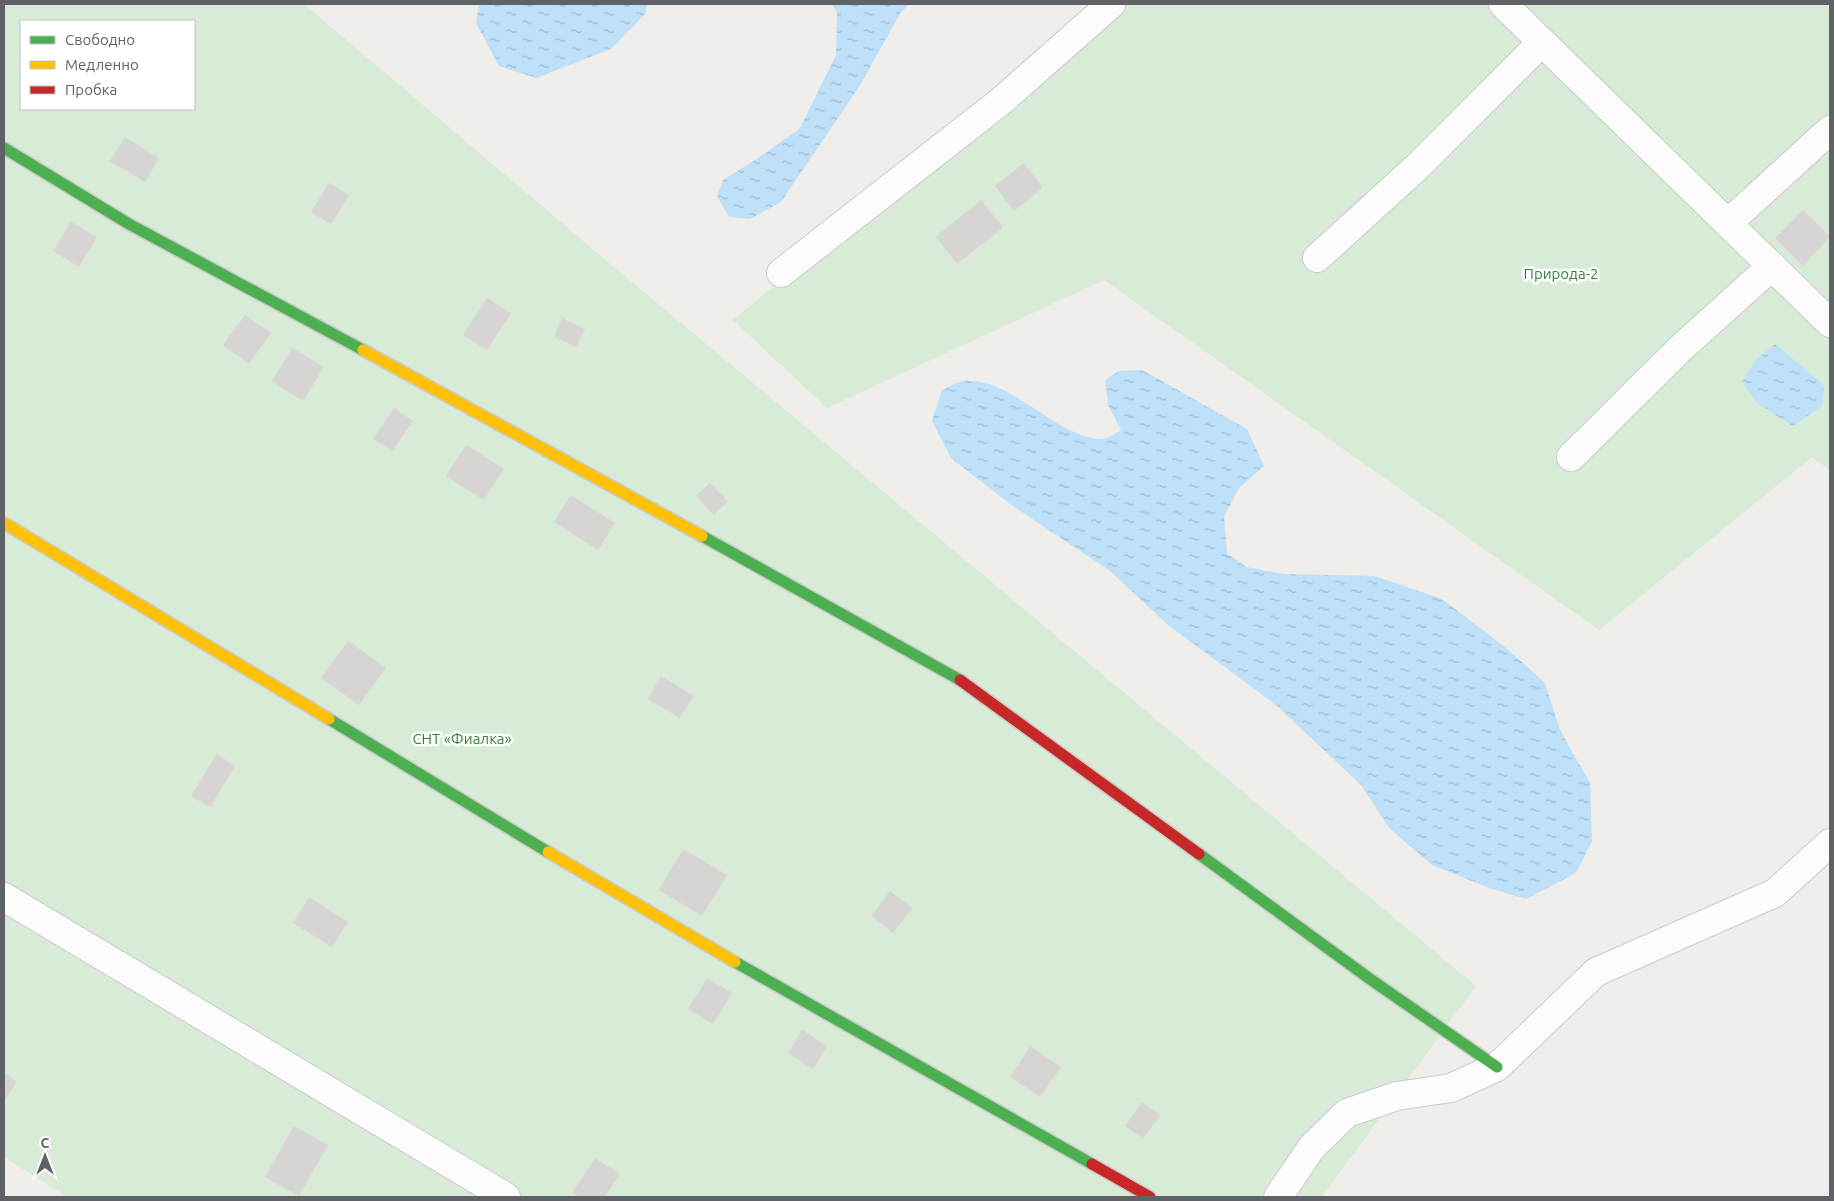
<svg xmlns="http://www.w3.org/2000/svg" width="1834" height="1201" font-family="Ubuntu,sans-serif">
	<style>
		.green { fill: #d8ebd6; fill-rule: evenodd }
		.water { fill: url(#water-ripples) }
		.building { fill: #d6d5d3; stroke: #deddd9 }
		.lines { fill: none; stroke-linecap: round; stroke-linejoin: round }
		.street-casing { stroke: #cbcccc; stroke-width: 30 }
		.fast-casing { stroke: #cacacb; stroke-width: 14 }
		.slow-casing { stroke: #cacacb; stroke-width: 14 }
		.jam-casing { stroke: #cacacb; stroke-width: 14 }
		.street { stroke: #fdfcfc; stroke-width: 28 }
		.fast { stroke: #4caf50; stroke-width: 11 }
		.slow { stroke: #ffc107; stroke-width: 11 }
		.jam { stroke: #c62828; stroke-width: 11 }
		.labels { text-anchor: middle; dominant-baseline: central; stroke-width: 5; stroke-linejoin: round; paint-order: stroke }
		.park-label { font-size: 15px; fill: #348238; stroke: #fff }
	</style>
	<defs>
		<pattern id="water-ripples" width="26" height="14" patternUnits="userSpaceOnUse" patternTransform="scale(1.25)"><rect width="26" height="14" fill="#bfe0f9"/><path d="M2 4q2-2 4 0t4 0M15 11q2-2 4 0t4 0" fill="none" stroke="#9eb9cd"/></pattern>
	</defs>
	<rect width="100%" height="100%" fill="#efeeea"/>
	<g class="green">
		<path d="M4,4H304L609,263L1476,986L1322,1197H67L4,1157ZM21,21H194V109H21Z"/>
		<path d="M1113,4H1830V470L1812,457L1599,630L1104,280L827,408L733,320Z"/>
	</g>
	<g class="water">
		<path d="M479,4H648L645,14L611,49L536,78L499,66L476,23Z"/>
		<path d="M831,4H909L900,14L859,87L781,202L750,219L729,217L717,196L723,180L760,157L800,128L836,55L837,12Z"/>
		<path d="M1775,344L1824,385L1822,406L1793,426L1757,403L1742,382L1755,361Z"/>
		<path d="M1142,370L1247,429L1264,466L1239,488L1224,517L1227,553L1246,567L1284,574L1375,576L1442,599L1505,647L1545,683L1560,730L1590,783L1592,841L1576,873L1526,899L1492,889L1432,865L1389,828L1361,785L1276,705L1168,625L1110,571L1010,504L951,458L932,421L942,390C949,387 957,382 963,381C1012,377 1054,436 1100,439C1106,439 1116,433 1121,430L1108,405L1105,380L1119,371Z"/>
	</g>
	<g class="building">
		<path d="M125,137L159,158L145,182L110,161Z"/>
		<path d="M1024,163L1043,188L1014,211L995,186Z"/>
		<path d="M329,183L349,195L331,224L311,212Z"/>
		<path d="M981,200L1003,228L957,264L936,237Z"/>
		<path d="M1803,210L1830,237L1803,266L1775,238Z"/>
		<path d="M71,222L97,237L79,267L53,251Z"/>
		<path d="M487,298L511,313L487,350L463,335Z"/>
		<path d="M245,315L271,333L249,364L223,345Z"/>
		<path d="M562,318L585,329L576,347L554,337Z"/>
		<path d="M292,348L324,367L303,401L272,381Z"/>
		<path d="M394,408L413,421L392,451L373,439Z"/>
		<path d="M466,445L504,469L484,500L446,476Z"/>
		<path d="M710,483L728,501L714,515L696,496Z"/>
		<path d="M571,495L615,523L598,550L554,522Z"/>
		<path d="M348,641L386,668L359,705L321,678Z"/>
		<path d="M661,676L694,696L680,718L648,699Z"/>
		<path d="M217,754L235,766L210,807L191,796Z"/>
		<path d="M683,849L727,875L702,916L659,890Z"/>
		<path d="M890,891L912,908L893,933L872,916Z"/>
		<path d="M309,897L348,922L332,947L293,923Z"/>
		<path d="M707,978L732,993L713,1024L688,1009Z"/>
		<path d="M802,1030L827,1046L813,1069L788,1053Z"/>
		<path d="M1030,1046L1061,1067L1040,1097L1010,1077Z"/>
		<path d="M4,1073L17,1082L4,1101Z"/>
		<path d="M1142,1102L1160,1115L1143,1139L1125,1126Z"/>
		<path d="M294,1126L328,1145L299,1196L265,1177Z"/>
		<path d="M595,1158L620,1174L605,1197H580L572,1193Z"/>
	</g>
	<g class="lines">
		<defs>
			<g id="street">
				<path d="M1503,4L1830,323"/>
				<path d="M1728,223L1830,130"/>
				<path d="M1317,258L1418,166L1542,42"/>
				<path d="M781,273L1000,102L1111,4"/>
				<path d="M1571,457L1681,348L1772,266"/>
				<path d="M4,897L506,1197"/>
				<path d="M1278,1197L1312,1147L1347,1113L1397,1096L1451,1088L1497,1067L1596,972L1775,893L1830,843"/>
			</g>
			<g id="fast">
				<path d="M4,148L129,224L363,350"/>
				<path d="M702,536L960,680"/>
				<path d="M329,719L548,852"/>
				<path d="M1199,854L1370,979L1497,1067"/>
				<path d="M735,962L1092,1164"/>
			</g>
			<g id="slow">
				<path d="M363,350L702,536"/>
				<path d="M4,523L329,719"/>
				<path d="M548,852L735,962"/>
			</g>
			<g id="jam">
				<path d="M960,680L1199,854"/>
				<path d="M1092,1164L1150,1197"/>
			</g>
		</defs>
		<use href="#street" class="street-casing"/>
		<use href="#fast" class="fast-casing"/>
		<use href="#slow" class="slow-casing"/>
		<use href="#jam" class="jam-casing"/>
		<use href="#street" class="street"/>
		<use href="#fast" class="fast"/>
		<use href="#slow" class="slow"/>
		<use href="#jam" class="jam"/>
	</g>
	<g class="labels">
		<g class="park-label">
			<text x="1561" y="273">Природа-2</text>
			<text x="462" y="738">СНТ «Фиалка»</text>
		</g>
	</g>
	<rect width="1834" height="1201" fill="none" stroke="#5f6368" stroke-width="10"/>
	<rect x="20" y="20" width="175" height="90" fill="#ffffff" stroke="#bfc1c3"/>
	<rect x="30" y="36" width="25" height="8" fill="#4caf50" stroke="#bfc1c3"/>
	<text x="65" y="45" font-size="15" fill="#5f6368">Свободно</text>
	<rect x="30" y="61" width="25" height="8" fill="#ffc107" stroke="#bfc1c3"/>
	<text x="65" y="70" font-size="15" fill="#5f6368">Медленно</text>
	<rect x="30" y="86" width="25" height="8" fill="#c62828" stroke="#bfc1c3"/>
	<text x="65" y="95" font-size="15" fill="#5f6368">Пробка</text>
	<g transform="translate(45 1156)" stroke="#ffffff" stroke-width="4" paint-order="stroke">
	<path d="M0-4L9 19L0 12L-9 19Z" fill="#5f6368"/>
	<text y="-8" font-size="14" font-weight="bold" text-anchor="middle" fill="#5f6368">С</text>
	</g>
</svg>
